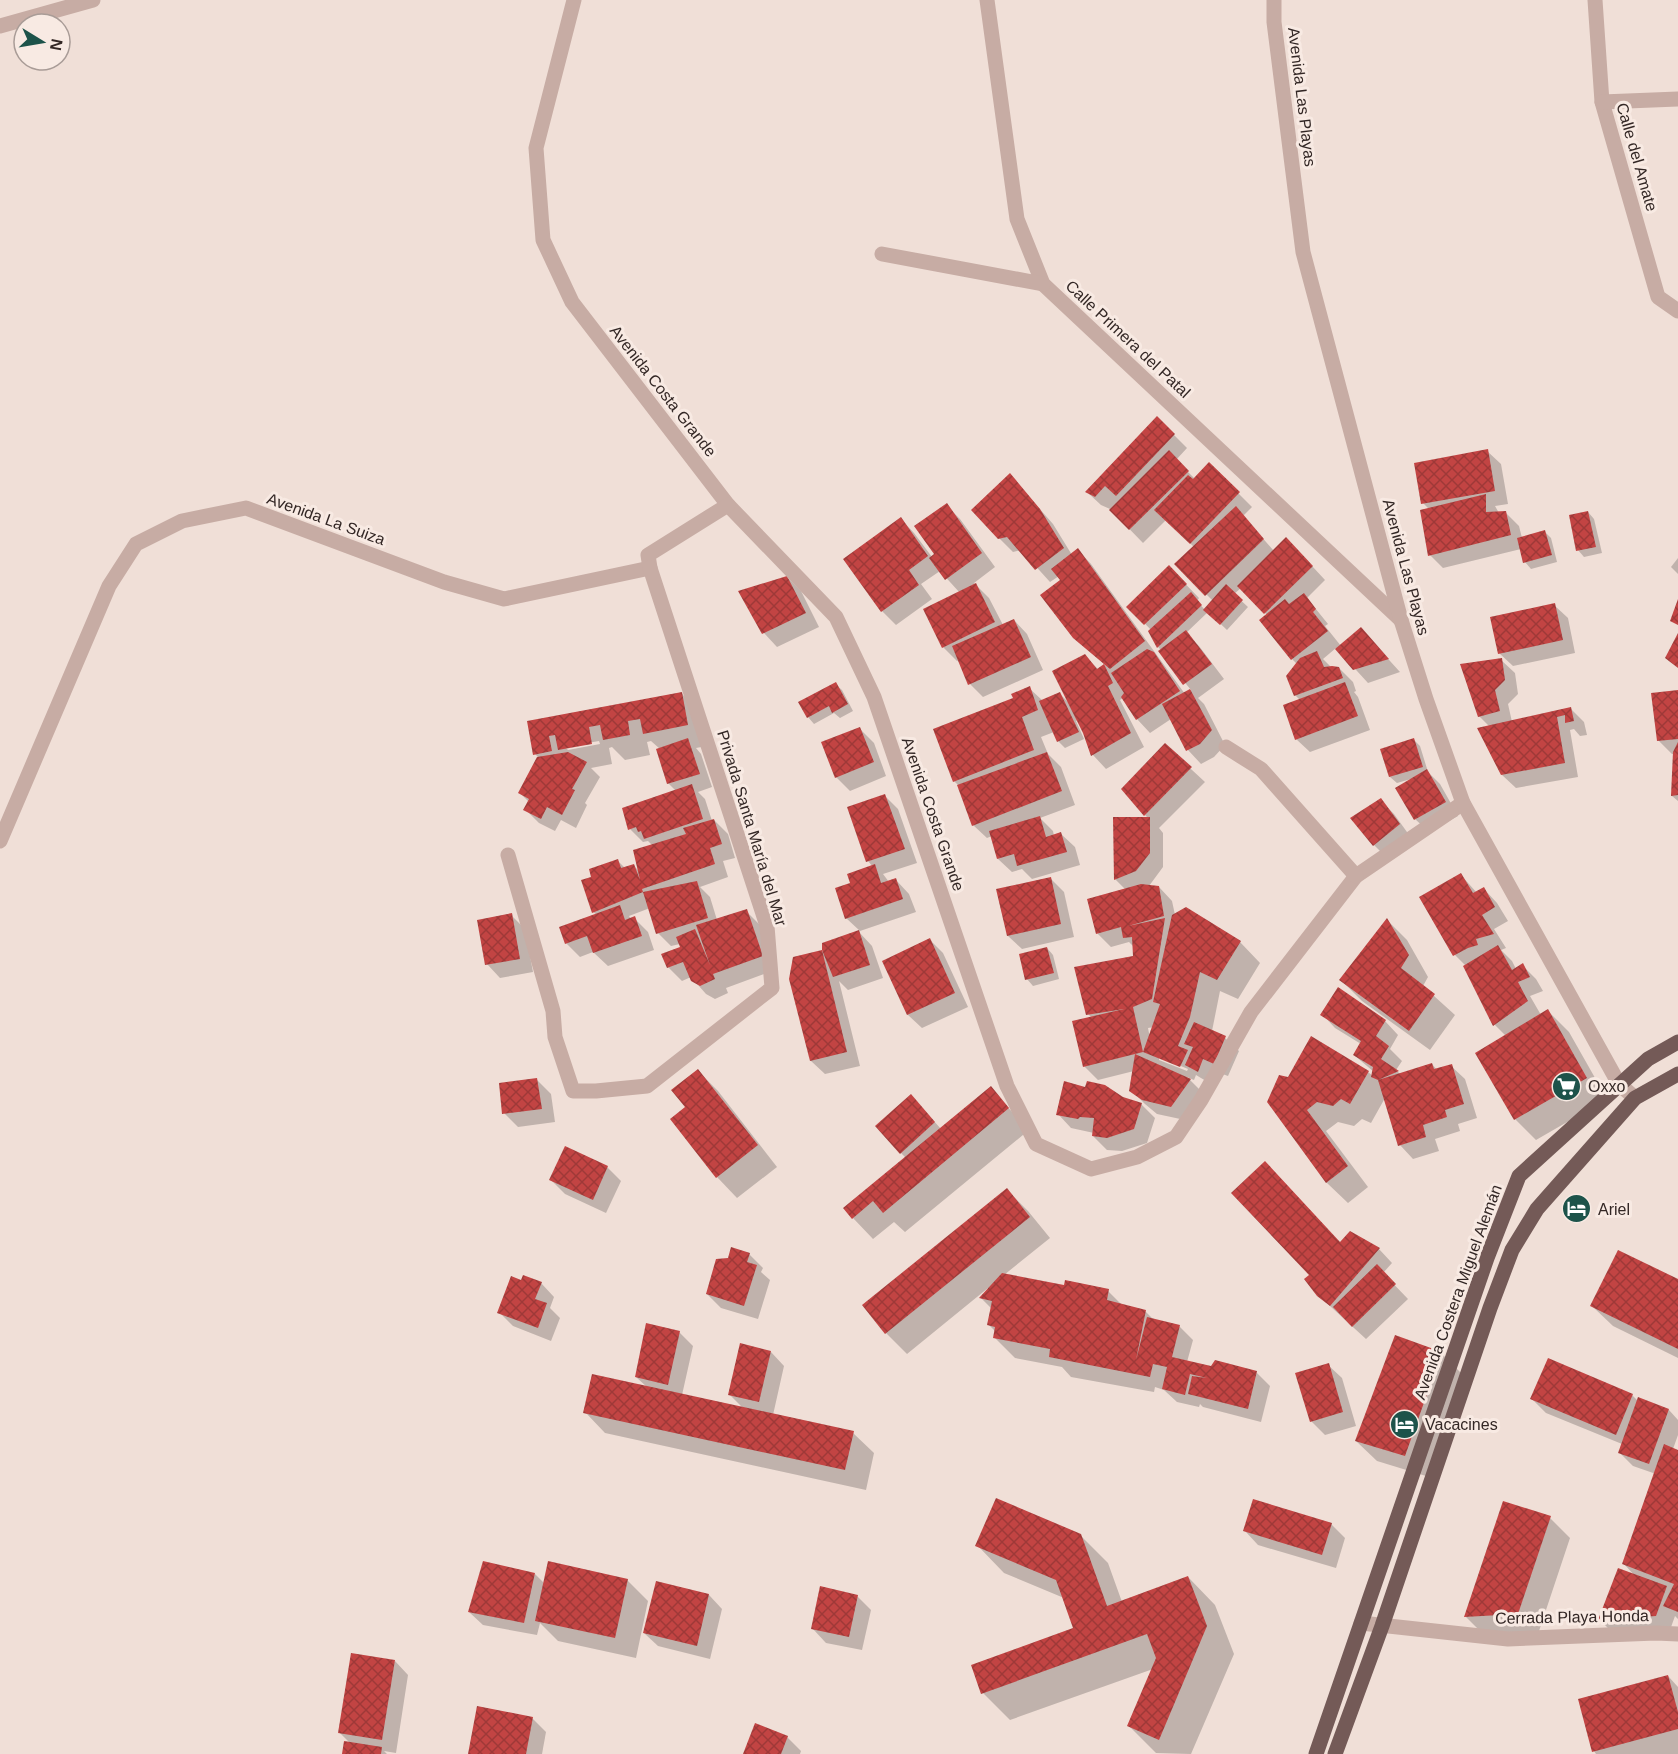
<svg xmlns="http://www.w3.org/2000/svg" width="1678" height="1754" font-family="Helvetica,sans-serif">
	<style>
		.shadow { fill: #0003; fill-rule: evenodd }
		.building { fill: url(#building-cross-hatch) }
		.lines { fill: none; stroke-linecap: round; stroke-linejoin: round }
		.street { stroke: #c7aca4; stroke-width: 15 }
		.primary { stroke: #745a57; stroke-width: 15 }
		.labels { text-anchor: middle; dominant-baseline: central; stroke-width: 6; stroke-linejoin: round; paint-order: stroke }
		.street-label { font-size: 16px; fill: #332725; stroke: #f8eae3 }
		.poi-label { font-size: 16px; fill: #332725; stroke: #f8eae3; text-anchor: start }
	</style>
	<defs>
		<pattern id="building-cross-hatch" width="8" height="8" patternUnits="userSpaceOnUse" patternTransform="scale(1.5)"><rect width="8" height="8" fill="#c24443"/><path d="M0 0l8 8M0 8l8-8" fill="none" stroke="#9e3938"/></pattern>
	</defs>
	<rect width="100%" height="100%" fill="#f0dfd7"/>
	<g class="shadow">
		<path d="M1157,418L1187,448L1176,460L1195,479L1209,464L1252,507L1243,516L1274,551L1300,553L1325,580L1307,598L1328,624L1325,626L1341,646L1361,629L1400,672L1368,683L1336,648L1323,659L1331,667L1339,668L1353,682L1356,691L1354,692L1358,697L1370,730L1310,752L1296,739L1300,700L1295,695L1297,664L1292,659L1267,615L1241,588L1234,594L1248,607L1227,630L1208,612L1186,633L1199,646L1224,679L1198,698L1204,704L1225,745L1214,757L1201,764L1188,750L1171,719L1150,733L1137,719L1123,698L1120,700L1144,747L1106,769L1093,755L1078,720L1076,721L1084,739L1065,748L1059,742L1054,732L1041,737L1048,754L1061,767L1075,805L1040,818L1053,831L1054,836L1061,834L1075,847L1080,865L1032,879L1022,869L1012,872L998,859L992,836L987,838L973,825L959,786L954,781L1015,699L1029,688L1043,701L1060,694L1069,703L1085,656L1099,670L1105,665L1074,637L1062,580L1059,576L1050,582L1021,550L1013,552L999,538L1010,475L1053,524L1072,555L1078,550L1091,564L1185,694L1191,690L1160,652L1161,650L1158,647L1152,631L1129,607L1169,567L1199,598L1197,601L1205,610L1213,601L1176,564L1194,547L1166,520L1143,543L1110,509L1101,505L1087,492Z"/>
		<path d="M1487,451L1501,464L1508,504L1495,506L1499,513L1505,512L1519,526L1522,538L1545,532L1551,538L1557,562L1531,569L1525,562L1521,549L1443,568L1430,555L1429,509L1423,503Z"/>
		<path d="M946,505L960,519L995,567L974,583L989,598L1003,625L1014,620L1027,634L1043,670L983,697L970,684L959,660L957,661L943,647L960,593L940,571L921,584L932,599L896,625L882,611L845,559L901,519L914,533L932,557L936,554Z"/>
		<path d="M1588,512L1594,519L1602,553L1584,557L1578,550Z"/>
		<path d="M1678,558V574L1671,567Z"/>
		<path d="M787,577L801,591L819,627L777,647L764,633Z"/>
		<path d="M1554,605L1568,618L1575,653L1513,666L1499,653Z"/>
		<path d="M1501,660L1515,673L1518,694L1508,704L1512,722L1570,708L1584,722L1587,735L1580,736L1574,729L1570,730L1578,777L1516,788L1502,775L1490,727L1479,716Z"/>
		<path d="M835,684L842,690L853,711L840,718L834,713L814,724L808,717Z"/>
		<path d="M1678,691V801L1672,796L1675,754H1672L1659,741Z"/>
		<path d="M681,693L702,714L707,746L696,748L701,754L712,787L698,792L705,799L712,821L714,820L728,834L735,858L723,861L728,877L700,887L710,897L717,920L746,911L760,925L775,970L726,988L728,993L715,999L706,994L691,977L682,981L668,967L682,947L680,944L671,946L658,933L650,908L629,916L631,919L634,918L648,932L654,950L608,966L593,952L580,957L566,943L597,915L593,912V878L618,861L625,868L634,866L639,871L653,846L648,841L643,842L630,829L676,791L668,783L660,749L651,741L647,742L650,755L625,760L612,747L609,748L612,764L591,768L600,777L585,803L587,805L576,828L561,820L555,831L539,823L525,809L529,802L520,793L539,758L535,754L529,722ZM599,741L600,744L568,750L565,747Z"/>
		<path d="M860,729L874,743L886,776L850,791L836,777Z"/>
		<path d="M1414,740L1420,746L1428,772L1440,784L1458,816L1429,832L1415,819L1411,779L1397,783L1390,777L1382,750Z"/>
		<path d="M1165,745L1205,782L1159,828L1163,833V867L1149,886L1159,887L1172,901L1175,915L1240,942L1260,963L1238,999L1220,991L1212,1031L1225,1038L1239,1051L1228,1076L1217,1072L1211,1084L1196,1075L1194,1080L1187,1077L1203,1093L1185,1120L1157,1114L1145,1104L1131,1090L1134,1071L1098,1080L1084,1066L1092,1018L1088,1014L1135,957L1134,947L1129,942L1111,947L1097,933L1126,890L1115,879L1149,819L1145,815ZM1154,1027L1150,1038L1148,1028ZM1159,1057L1188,1069L1187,1071L1159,1060Z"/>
		<path d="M885,796L898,809L917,863L883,874L889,882L896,880L909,894L916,912L860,931L846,918L852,884L873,867L868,861Z"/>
		<path d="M1380,800L1394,814L1412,839L1388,859L1374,845Z"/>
		<path d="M1461,875L1477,893L1484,889L1497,903L1508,921L1494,929L1506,948L1501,950L1512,961L1516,969L1522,965L1536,979L1543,991L1530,996L1541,1015L1548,1011L1569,1032L1607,1099L1536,1140L1515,1119L1477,1053L1506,1036L1495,1025L1466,966L1455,955L1421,898Z"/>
		<path d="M1050,878L1064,892L1074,937L1022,949L1008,936Z"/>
		<path d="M511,915L525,929L533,972L500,978L487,964Z"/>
		<path d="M1387,920L1407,940L1428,977L1423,986L1455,1015L1430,1050L1362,1001L1341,980Z"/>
		<path d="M859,932L872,946L883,978L848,990L839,981L860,1066L825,1074L811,1061L794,958L823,951Z"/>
		<path d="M930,940L943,953L968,1007L922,1028L908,1015L884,961Z"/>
		<path d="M1047,948L1053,955L1059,979L1033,986L1027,979Z"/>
		<path d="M1322,1014L1385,1021L1398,1035L1390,1049L1402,1061L1396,1070L1401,1075L1432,1064L1437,1070L1451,1066L1465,1079L1477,1118L1458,1124L1460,1131L1435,1139L1439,1151L1413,1159L1400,1145L1385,1098L1371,1123L1362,1119L1354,1126L1338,1122L1326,1131L1368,1187L1348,1203L1327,1183L1268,1102L1288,1079L1368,1072L1373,1076L1374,1072L1354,1055L1361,1044L1335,1028Z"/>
		<path d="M698,1071L718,1091L777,1167L737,1198L717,1177L687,1108Z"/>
		<path d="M537,1080L551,1094L555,1122L518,1127L504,1113Z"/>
		<path d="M990,1088L1029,1130L905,1232L894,1222L873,1239L853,1218L906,1158L901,1153L924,1110L941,1129Z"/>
		<path d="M1122,1098L1141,1104L1155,1118L1147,1143L1122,1151L1107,1150L1093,1136L1094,1133L1071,1128L1058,1114Z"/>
		<path d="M607,1167L621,1181L606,1213L565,1194L551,1180Z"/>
		<path d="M1007,1190L1028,1211L1050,1238L1004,1275L1065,1287L1108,1291L1123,1306L1145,1311L1154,1320L1179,1326L1193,1340L1187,1362L1212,1368L1256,1372L1270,1386L1261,1422L1203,1407L1200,1404L1199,1407L1177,1402L1164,1390L1155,1387L1154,1392L1071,1377L1062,1367L1015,1358L994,1337L995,1331L989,1325L992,1309L981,1298L990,1289L988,1288L907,1354L886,1333L864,1306Z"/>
		<path d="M1341,1243L1379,1249L1392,1263L1383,1273L1408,1299L1366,1339L1318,1295Z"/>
		<path d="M749,1254L763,1268L761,1272L770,1280L758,1319L721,1308L707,1294Z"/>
		<path d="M1678,1281V1358L1613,1326L1592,1306Z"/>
		<path d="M522,1282L541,1283L554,1297L550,1308L560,1318L551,1341L513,1326L499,1312Z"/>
		<path d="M679,1332L693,1346L682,1395L744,1409L730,1395L771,1352L784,1366L773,1415L853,1433L874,1453L866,1490L605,1433L585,1412L648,1388L636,1377Z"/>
		<path d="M1441,1353L1462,1374L1426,1476L1377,1461L1356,1441Z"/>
		<path d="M1328,1365L1342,1378L1356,1426L1325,1435L1311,1421Z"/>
		<path d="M1632,1395L1638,1401L1639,1399L1669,1410L1678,1420V1435L1673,1449L1678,1451V1619L1675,1616L1670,1630L1613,1633L1600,1620L1636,1577L1624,1564L1656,1474L1633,1466L1619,1452L1622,1444L1546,1413L1532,1399Z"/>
		<path d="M1550,1518L1570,1538L1538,1634L1486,1637L1466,1617Z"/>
		<path d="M1331,1524L1345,1538L1336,1568L1258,1545L1245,1531Z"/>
		<path d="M1080,1535L1108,1563L1122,1602L1188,1577L1215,1605L1234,1654L1191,1754L1156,1753L1129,1726L1153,1669L1010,1720L983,1693L1075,1629L1064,1598L1004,1573L977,1545Z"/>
		<path d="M535,1574L545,1584L627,1580L648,1601L636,1658L558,1641L540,1623L537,1635L483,1625L469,1612Z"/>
		<path d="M709,1595L722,1609L710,1659L658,1646L644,1633Z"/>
		<path d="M857,1596L871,1610L862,1650L826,1643L813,1629Z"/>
		<path d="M395,1661L408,1675L396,1753L384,1751L387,1754H344L351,1744L339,1732Z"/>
		<path d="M1668,1676L1678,1687V1754H1596L1594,1751Z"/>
		<path d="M532,1718L546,1732L542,1754H470Z"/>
		<path d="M787,1737L801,1751L800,1754H745Z"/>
	</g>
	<g class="building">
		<path d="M1157,416L1175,434L1116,496L1105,486L1095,497L1085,492Z"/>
		<path d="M1488,449L1495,491L1421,504L1414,463Z"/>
		<path d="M1169,450L1189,471L1129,530L1109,510Z"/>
		<path d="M1209,462L1240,492L1190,544L1154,510L1188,475L1193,479Z"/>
		<path d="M1010,473L1040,509L1064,548L1035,570L1007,537L998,539L971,510Z"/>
		<path d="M1486,494V512L1506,511L1511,535L1428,556L1420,510Z"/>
		<path d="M947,503L982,553L945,580L929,558L934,554L914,526Z"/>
		<path d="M1236,506L1264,539L1205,596L1174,564Z"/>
		<path d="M1588,511L1596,547L1576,551L1569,515Z"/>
		<path d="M901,517L928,556L909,570L919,585L881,612L843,559Z"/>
		<path d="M1545,530L1552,555L1523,563L1517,538Z"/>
		<path d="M1286,537L1313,566L1264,614L1237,586Z"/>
		<path d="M1078,548L1145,641L1110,669L1104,664L1113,683L1108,686L1131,733L1091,756L1083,733L1052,671L1085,654L1097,669L1104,664L1073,638L1040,595L1060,580L1051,569Z"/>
		<path d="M1169,565L1187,584L1144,625L1126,607Z"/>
		<path d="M787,576L806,613L762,634L738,591Z"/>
		<path d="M976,583L995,622L942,648L923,609Z"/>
		<path d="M1226,584L1243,600L1220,625L1203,610Z"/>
		<path d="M1191,592L1202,605L1157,648L1148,631Z"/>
		<path d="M1304,593L1316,609L1313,612L1328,631L1291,660L1259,620L1285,599L1289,604Z"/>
		<path d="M1678,599V625L1670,621Z"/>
		<path d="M1555,603L1563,640L1498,654L1490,617Z"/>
		<path d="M1014,619L1031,657L968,685L952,646Z"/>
		<path d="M1361,627L1389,659L1353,670L1335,649Z"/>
		<path d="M1186,630L1212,664L1183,685L1158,651Z"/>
		<path d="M1678,633V668L1665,658Z"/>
		<path d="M1147,649L1154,652L1180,691L1136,720L1121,697L1124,693L1111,673Z"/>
		<path d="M1317,651L1324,667L1332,666L1339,667L1343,678L1294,696L1286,676L1300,658Z"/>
		<path d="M1502,658L1505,680L1495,690L1500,711L1478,717L1460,664Z"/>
		<path d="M836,682L848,704L832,713L829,706L807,718L798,702Z"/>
		<path d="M1345,682L1358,716L1295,740L1283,705Z"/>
		<path d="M1030,686L1038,710L1022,717L1034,750L953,782L933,729L1013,698L1011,694Z"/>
		<path d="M1190,689L1212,730L1200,744L1186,751L1162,704Z"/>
		<path d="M1678,690V739L1657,741L1651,693Z"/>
		<path d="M682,692L688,725L643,734L640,719L628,721L630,735L603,740L600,725L589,727L592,744L558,750L555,735L549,736L552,751L533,755L527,721Z"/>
		<path d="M1060,692L1079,732L1057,742L1039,701Z"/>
		<path d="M1571,707L1574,721L1565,723V715L1557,717L1565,763L1501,775L1477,728Z"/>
		<path d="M860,727L874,762L835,778L821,742Z"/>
		<path d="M688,738L700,774L667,784L656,749Z"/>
		<path d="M1414,738L1423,767L1389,777L1380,749Z"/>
		<path d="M1678,742V795L1671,796L1673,752Z"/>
		<path d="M1165,743L1192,767L1144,816L1121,789Z"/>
		<path d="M568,752L587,762L572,789L575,790L562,815L547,807L541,819L523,810L529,799L518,793L537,757Z"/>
		<path d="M1047,752L1062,791L972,826L957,785Z"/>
		<path d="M1427,769L1446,802L1414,820L1395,788Z"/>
		<path d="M692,784L703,819L644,839L641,831L638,832L636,827L628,830L622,808Z"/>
		<path d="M885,794L905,849L866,862L847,807Z"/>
		<path d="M1381,798L1400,824L1373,846L1350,818Z"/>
		<path d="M1040,816L1046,837L1061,832L1067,852L1017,866L1014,854L997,859L989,831Z"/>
		<path d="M1113,817H1150V853L1136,871L1114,880Z"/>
		<path d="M714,819L722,844L710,848L715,864L642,889L643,892L697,881L708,918L656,934L643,892L592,913L581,880L591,877L589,869L618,859L621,868L634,864L640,880L633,850L686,834L683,828Z"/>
		<path d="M875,864L881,883L896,878L903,899L845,919L835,888L850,883L847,874Z"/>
		<path d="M1461,873L1473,893L1484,887L1495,907L1482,915L1494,934L1476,939L1478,945L1468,948L1453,956L1419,897Z"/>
		<path d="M1051,877L1061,924L1007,936L996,889Z"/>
		<path d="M1141,884L1159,886L1164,916L1128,926L1165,918L1152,999L1133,1007L1143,1052L1135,1054L1191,1079L1171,1107L1142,1100L1129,1091L1135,1054L1083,1067L1072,1021L1124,1009L1086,1015L1074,967L1133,956L1132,937L1123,938L1121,927L1096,934L1087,899Z"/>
		<path d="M620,905L625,920L635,916L642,936L593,953L587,936L565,944L559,927Z"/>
		<path d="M1186,907L1241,941L1217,980L1200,972L1190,1017L1178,1046L1188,1050L1180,1067L1143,1052L1160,1004L1153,1002L1172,915Z"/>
		<path d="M747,909L763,956L713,974L715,979L700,986L691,981L683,962L667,968L661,954L680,947L676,937L695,929L710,965L696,925Z"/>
		<path d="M512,913L520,959L485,965L477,920Z"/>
		<path d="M1387,918L1409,955L1401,968L1435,994L1409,1031L1339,980Z"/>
		<path d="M859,930L870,965L833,977L822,950V943Z"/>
		<path d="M930,938L955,993L907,1015L882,961Z"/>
		<path d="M1498,945L1512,970L1523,963L1530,977L1518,982L1528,1001L1493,1026L1463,966Z"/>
		<path d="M1047,947L1054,973L1025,980L1019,954Z"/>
		<path d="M822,950L847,1052L810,1061L789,979L793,957Z"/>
		<path d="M1338,987L1386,1020L1376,1036L1389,1046L1381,1059L1399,1071L1378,1080L1432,1063L1434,1069L1452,1064L1464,1104L1445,1110L1447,1117L1423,1125L1426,1137L1398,1146L1378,1080L1371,1077L1373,1067L1353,1055L1361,1041L1320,1015Z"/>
		<path d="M1548,1009L1587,1078L1514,1120L1475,1053Z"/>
		<path d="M1194,1022L1226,1036L1214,1064L1203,1059L1198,1072L1185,1065L1193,1047L1184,1044Z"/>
		<path d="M1311,1036L1369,1071L1350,1104L1341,1099L1333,1106L1317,1102L1307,1110L1348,1166L1326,1183L1267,1102L1279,1075L1288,1077Z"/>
		<path d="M698,1069L758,1145L716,1178L670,1119L685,1107L671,1090Z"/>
		<path d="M537,1078L542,1109L502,1114L499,1083Z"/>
		<path d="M1064,1081L1085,1087L1087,1081L1105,1085L1123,1097L1142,1103L1134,1129L1107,1138L1092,1136L1094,1118L1080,1117L1078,1119L1056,1115Z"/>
		<path d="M991,1086L1009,1108L883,1213L873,1201L852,1219L843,1208Z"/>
		<path d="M911,1094L935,1122L900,1154L875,1126Z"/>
		<path d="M565,1146L608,1166L593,1200L549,1180Z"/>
		<path d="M1265,1161L1340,1242L1350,1231L1380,1248L1330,1306L1317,1296L1304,1279L1309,1275L1231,1193Z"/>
		<path d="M1007,1188L1030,1217L885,1334L862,1305Z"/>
		<path d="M731,1247L750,1253L747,1262L757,1265L744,1306L706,1294L716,1259L728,1258Z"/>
		<path d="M1618,1250L1678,1279V1349L1590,1306Z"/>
		<path d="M1377,1264L1396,1284L1352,1327L1333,1307Z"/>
		<path d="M1002,1273L1064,1285L1065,1280L1109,1289L1107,1300L1146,1310L1136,1360L1147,1317L1180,1325L1172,1357L1211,1366L1215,1360L1257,1371L1248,1409L1188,1394L1192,1376L1207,1378L1190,1374L1185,1395L1162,1389L1167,1367L1153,1364L1150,1377L1049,1357L1050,1349L993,1338L995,1327L987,1325L992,1301L979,1298Z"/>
		<path d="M523,1275L542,1282L535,1299L547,1303L538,1328L497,1313L511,1276L521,1280Z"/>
		<path d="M646,1323L680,1331L668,1385L635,1377Z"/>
		<path d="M1395,1335L1442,1352L1405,1456L1355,1441Z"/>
		<path d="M740,1343L771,1351L759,1402L728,1395Z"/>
		<path d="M1548,1358L1633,1394L1616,1435L1530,1399Z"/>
		<path d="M1329,1363L1343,1412L1310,1422L1295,1373Z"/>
		<path d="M592,1374L854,1431L845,1470L583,1413Z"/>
		<path d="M1638,1397L1669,1409L1649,1464L1618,1453Z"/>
		<path d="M1664,1444L1678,1450V1612L1663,1606L1674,1584L1622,1564Z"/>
		<path d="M996,1498L1081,1534L1107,1606L1188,1576L1207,1626L1159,1740L1127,1726L1156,1658L1147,1634L981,1694L971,1665L1073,1628L1056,1580L975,1546Z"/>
		<path d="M1253,1499L1332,1523L1322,1555L1243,1531Z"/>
		<path d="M1503,1501L1551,1516L1518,1614L1464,1617Z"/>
		<path d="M483,1561L535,1573L524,1623L468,1612Z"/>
		<path d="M548,1561L628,1579L615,1638L535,1621Z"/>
		<path d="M1618,1568L1667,1586L1656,1616L1598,1620Z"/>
		<path d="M656,1581L709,1594L697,1646L643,1633Z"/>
		<path d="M820,1586L858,1595L849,1637L811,1629Z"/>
		<path d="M351,1653L395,1660L382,1740L338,1733Z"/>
		<path d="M1668,1675L1678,1712V1729L1592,1752L1578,1699Z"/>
		<path d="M477,1706L533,1717L526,1754H468Z"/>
		<path d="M755,1723L788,1736L781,1754H743Z"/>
		<path d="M344,1741L382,1747L381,1754H342Z"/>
	</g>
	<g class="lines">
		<g class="street">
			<path d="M574,0L536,148L543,240L572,302L728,505L836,617L874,697L1007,1086L1036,1144L1091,1169L1137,1157L1176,1137L1201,1100L1251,1012L1356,876L1463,803"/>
			<path d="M987,0L1017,219L1043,284L1401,620"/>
			<path d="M1274,0V22L1303,252L1401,620L1426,699L1463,803L1619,1084L1635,1098"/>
			<path d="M1595,0L1602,102L1658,297L1678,311"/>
			<path d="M0,26L93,0"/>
			<path d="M1602,102L1678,99"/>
			<path d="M882,254L1043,284"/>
			<path d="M1226,747L1261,769L1356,876"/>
			<path d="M0,841L109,586L136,544L182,521L246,508L444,582L504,599L650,568L648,555L728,505"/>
			<path d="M508,855L553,1011L555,1037L573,1091H596L647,1086L772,988L767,926L650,568"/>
			<path d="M1361,1623L1508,1639L1656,1633L1678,1634"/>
		</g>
		<g class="primary">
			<path d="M1316,1754L1487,1258L1519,1176L1648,1059L1678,1042"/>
			<path d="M1335,1754L1382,1626L1490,1308L1512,1250L1537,1209L1635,1098L1678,1074"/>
		</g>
	</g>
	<defs>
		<symbol id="supermarket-disc" viewBox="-11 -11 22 22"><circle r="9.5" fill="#1d534a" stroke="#f8eae3"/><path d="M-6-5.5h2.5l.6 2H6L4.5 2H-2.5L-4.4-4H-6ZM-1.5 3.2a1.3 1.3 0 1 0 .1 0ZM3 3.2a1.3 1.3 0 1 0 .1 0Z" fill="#fff"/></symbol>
		<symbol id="hotel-disc" viewBox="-11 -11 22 22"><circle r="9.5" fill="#1d534a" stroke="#f8eae3"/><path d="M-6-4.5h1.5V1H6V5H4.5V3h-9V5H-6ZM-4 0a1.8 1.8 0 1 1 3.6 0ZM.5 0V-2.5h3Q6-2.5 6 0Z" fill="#fff"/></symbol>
	</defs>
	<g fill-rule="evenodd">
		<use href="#supermarket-disc" x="1550" y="1070" width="33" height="33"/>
		<use href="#hotel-disc" x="1560" y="1192" width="33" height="33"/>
		<use href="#hotel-disc" x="1388" y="1408" width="33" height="33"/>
	</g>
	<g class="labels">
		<g class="street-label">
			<text transform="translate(1302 97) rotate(83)">Avenida Las Playas</text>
			<text transform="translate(1637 157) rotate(74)">Calle del Amate</text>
			<text transform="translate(1128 339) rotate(43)">Calle Primera del Patal</text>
			<text transform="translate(663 391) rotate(52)">Avenida Costa Grande</text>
			<text transform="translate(326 519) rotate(20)">Avenida La Suiza</text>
			<text transform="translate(1406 567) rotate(75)">Avenida Las Playas</text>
			<text transform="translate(933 814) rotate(71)">Avenida Costa Grande</text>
			<text transform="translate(752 828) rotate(73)">Privada Santa María del Mar</text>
			<text transform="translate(1458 1292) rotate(-70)">Avenida Costera Miguel Alemán</text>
			<text transform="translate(1572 1617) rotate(-1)">Cerrada Playa Honda</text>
		</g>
		<g class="poi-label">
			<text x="1588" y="1086">Oxxo</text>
			<text x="1598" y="1209">Ariel</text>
			<text x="1425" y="1424">Vacacines</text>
		</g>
	</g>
	<g transform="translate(42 42) rotate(101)"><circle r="28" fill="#f8eae3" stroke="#a99c97" stroke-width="1.5"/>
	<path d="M0-4.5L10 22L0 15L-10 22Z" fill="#1d534a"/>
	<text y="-9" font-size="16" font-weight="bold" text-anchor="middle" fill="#332725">N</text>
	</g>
</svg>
